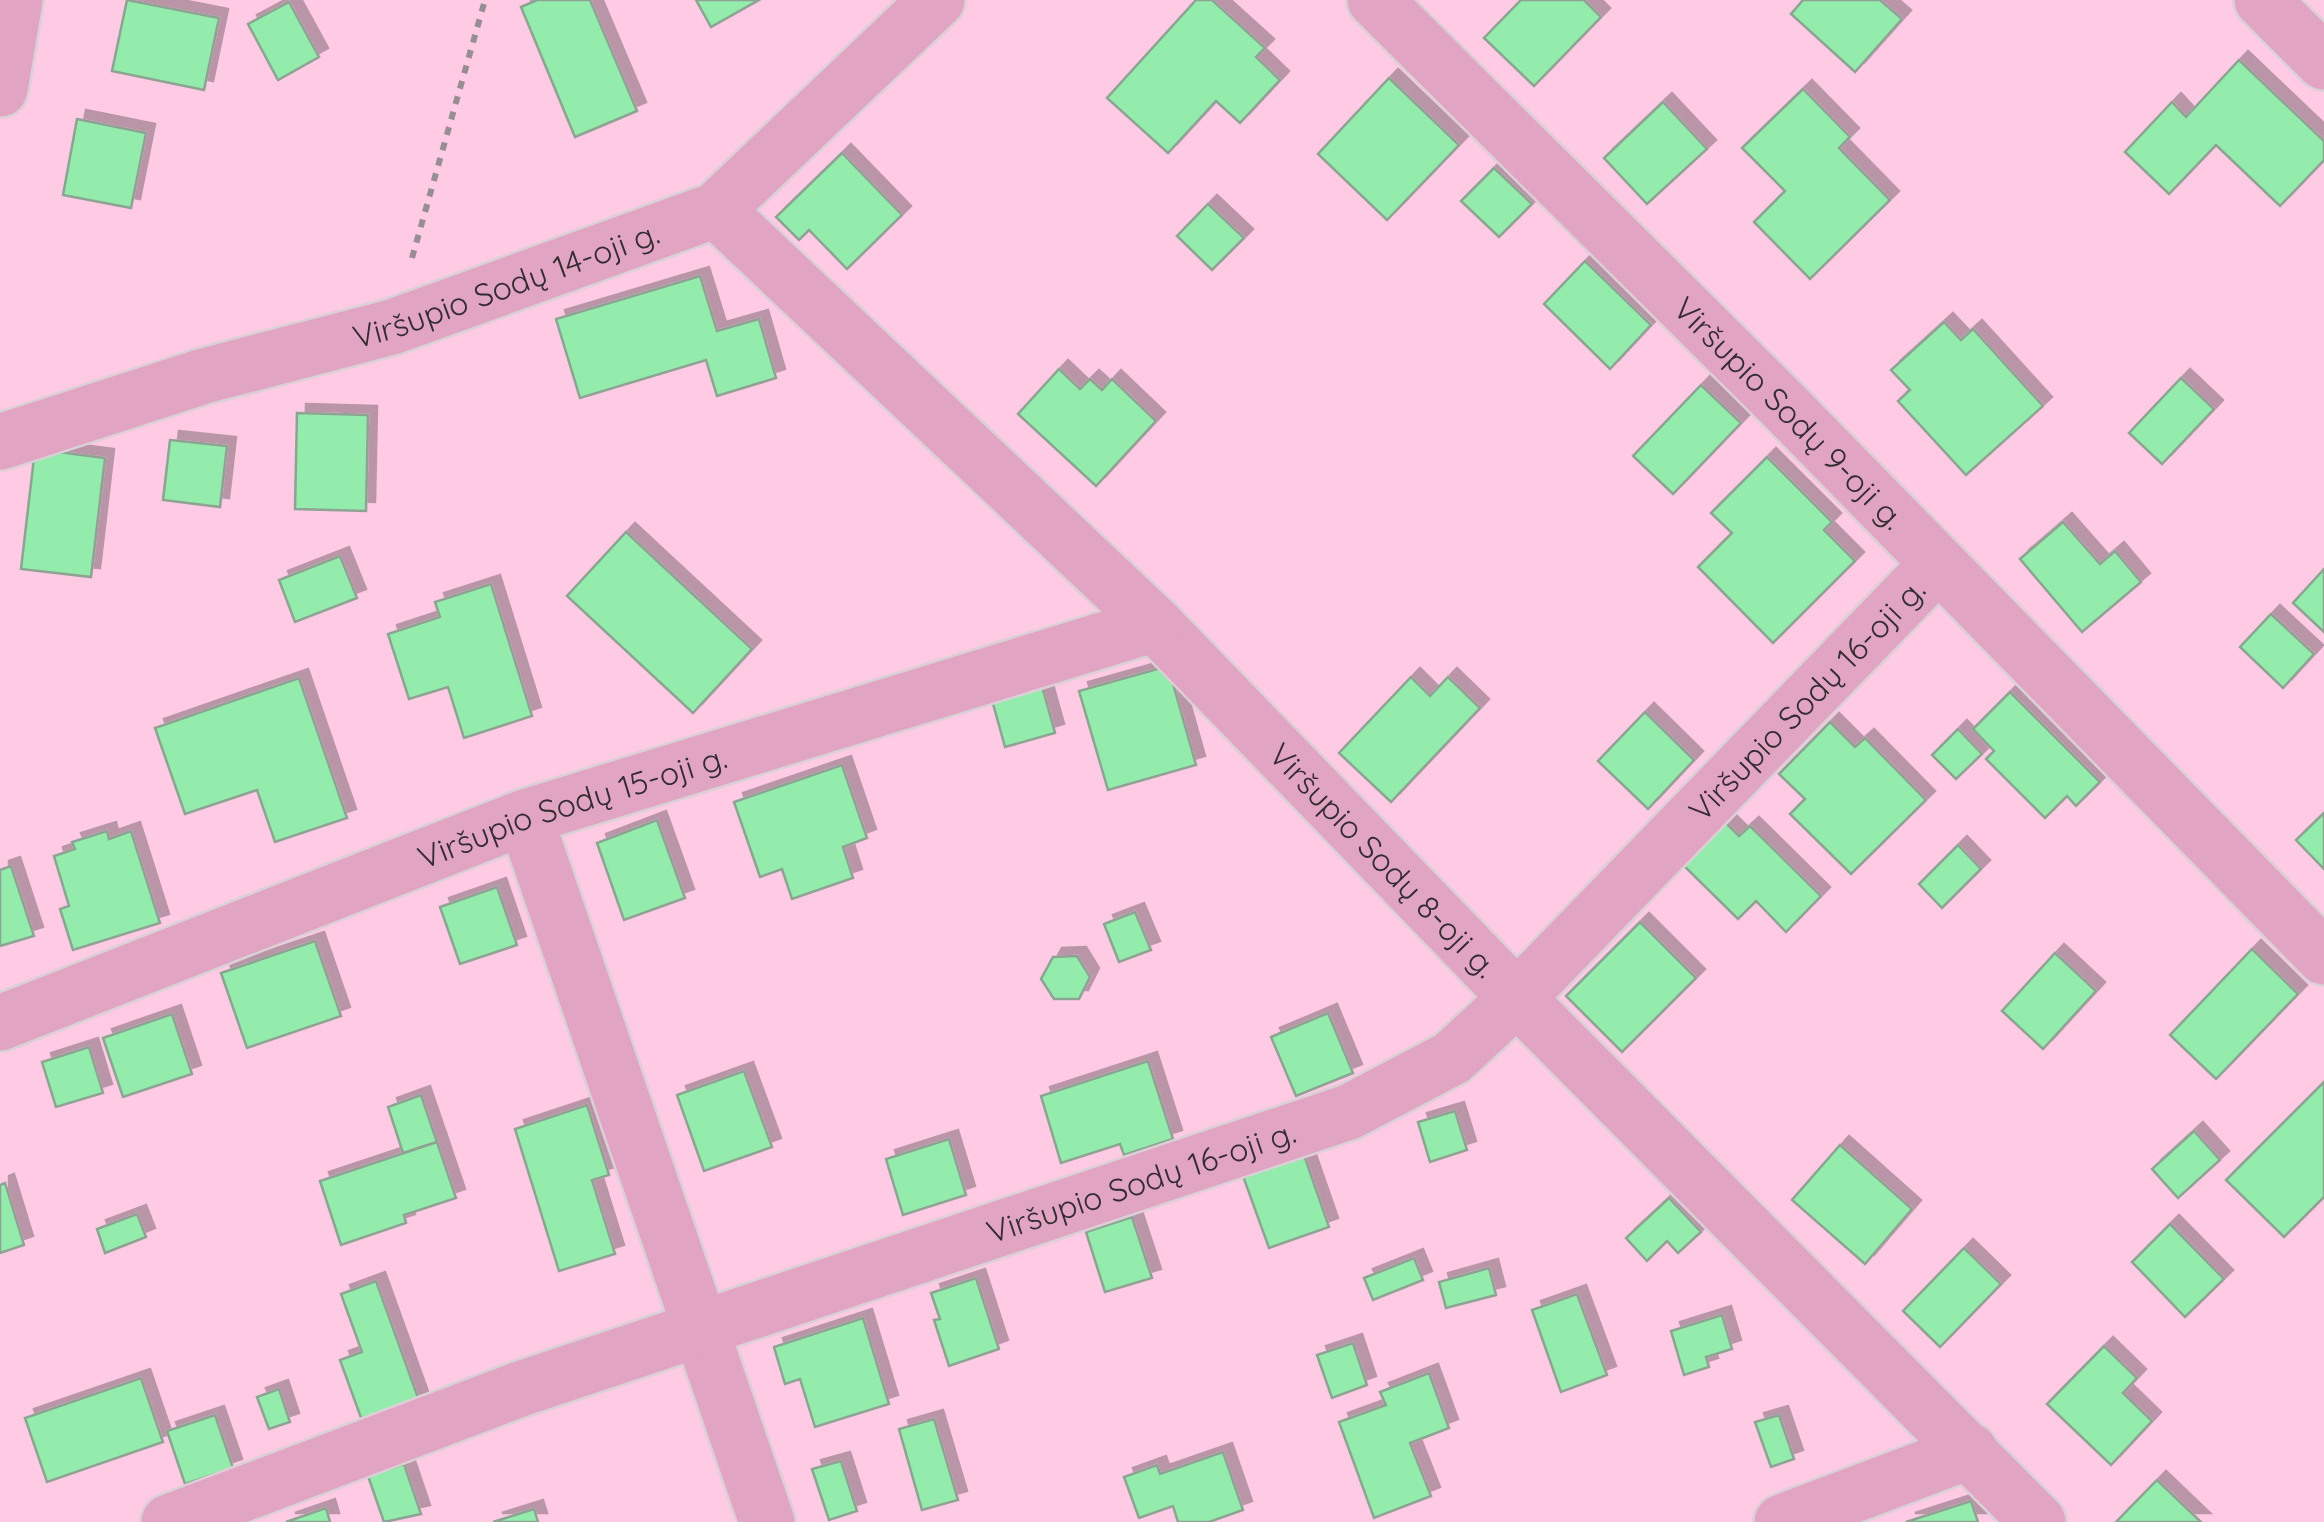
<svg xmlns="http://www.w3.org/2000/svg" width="2324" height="1522" font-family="Quicksand,sans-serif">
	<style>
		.green { fill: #fecae4 }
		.building { fill: #93ecac; stroke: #8ea393; stroke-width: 2.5; filter: url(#shadow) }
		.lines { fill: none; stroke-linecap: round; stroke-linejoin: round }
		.minor-casing { stroke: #dad0d5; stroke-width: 60 }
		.path { stroke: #978d92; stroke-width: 6; stroke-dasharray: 8 8; stroke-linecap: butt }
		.minor { stroke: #e1a4c3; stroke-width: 55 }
		.labels { text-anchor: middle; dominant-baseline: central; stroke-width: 8; stroke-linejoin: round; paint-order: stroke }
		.street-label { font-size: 32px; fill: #352c31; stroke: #fef4f9 }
	</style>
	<defs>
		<filter id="shadow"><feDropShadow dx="9" dy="-9" stdDeviation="0" flood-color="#0004"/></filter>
	</defs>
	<rect width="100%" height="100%" fill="#fef4f9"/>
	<rect class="green" x="0" y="0" width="2324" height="1522"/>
	<g class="building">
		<path d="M127,0L219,18L204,90L112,71Z"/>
		<path d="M537,0H590L637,111L575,137L521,7Z"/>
		<path d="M696,0H759L711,27Z"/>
		<path d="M1196,0H1212L1265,48L1256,57L1280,80L1240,123L1216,101L1168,153L1107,98Z"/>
		<path d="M1521,0H1584L1601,17L1534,86L1484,38Z"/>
		<path d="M1803,0H1880L1902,19L1855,72L1791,14Z"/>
		<path d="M289,2L319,57L278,80L248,24Z"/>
		<path d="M2239,60L2324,141V160L2280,206L2216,145L2169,194L2125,152L2172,102L2186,117Z"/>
		<path d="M1389,78L1459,145L1387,220L1318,154Z"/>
		<path d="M1803,89L1850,137L1839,148L1890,200L1810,279L1754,222L1785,191L1742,148Z"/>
		<path d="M1663,102L1707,149L1647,204L1604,158Z"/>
		<path d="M77,119L146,133L131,208L63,195Z"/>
		<path d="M842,153L902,215L847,269L809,230L799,240L776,217Z"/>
		<path d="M1494,168L1532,204L1499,237L1461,201Z"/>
		<path d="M1208,204L1244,238L1212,270L1177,236Z"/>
		<path d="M1585,261L1651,325L1610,369L1544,304Z"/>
		<path d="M700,276L717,331L759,319L776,378L717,396L706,360L580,398L556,319Z"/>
		<path d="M1944,322L1961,340L1973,329L2043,406L1966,475L1898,401L1910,390L1891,370Z"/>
		<path d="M1059,369L1080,389L1090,379L1102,390L1112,379L1156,421L1096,486L1018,414Z"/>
		<path d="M2181,378L2214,409L2162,464L2129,433Z"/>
		<path d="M1701,385L1741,423L1673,494L1633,456Z"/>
		<path d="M297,413L368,415L366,511L295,509Z"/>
		<path d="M170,440L227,446L220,507L163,500Z"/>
		<path d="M35,449L105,458L91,577L21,569Z"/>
		<path d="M1767,457L1832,522L1824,530L1855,561L1773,643L1698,567L1732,533L1711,513Z"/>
		<path d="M2063,522L2100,564L2115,551L2141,582L2082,632L2020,559Z"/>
		<path d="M626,532L752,649L693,713L567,596Z"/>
		<path d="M340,556L357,598L295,622L279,580Z"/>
		<path d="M2324,569V632L2293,603Z"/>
		<path d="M491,584L532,716L464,738L448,687L409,699L388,634L440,617L435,602Z"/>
		<path d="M2271,614L2314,654L2283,688L2240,647Z"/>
		<path d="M1168,666L1196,765L1108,790L1079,691Z"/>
		<path d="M1411,677L1430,696L1448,677L1480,708L1391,802L1339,753Z"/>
		<path d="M299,678L347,818L275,842L257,790L185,814L155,728Z"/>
		<path d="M1042,686L1055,733L1005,747L992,700Z"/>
		<path d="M2010,692L2100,782L2076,806L2067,796L2045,818L1986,759L1994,751L1973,729Z"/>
		<path d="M1645,712L1694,760L1648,809L1598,761Z"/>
		<path d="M1830,722L1855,747L1865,738L1926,800L1851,874L1790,814L1805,799L1779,774Z"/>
		<path d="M1958,729L1982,754L1956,779L1932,755Z"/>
		<path d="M842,765L867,838L843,847L853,878L792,899L782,869L760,877L734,802Z"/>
		<path d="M2324,813V869L2296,840Z"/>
		<path d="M1720,817L1739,836L1750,826L1821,896L1786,932L1756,901L1738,919L1678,860Z"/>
		<path d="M657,820L685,898L624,920L597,843Z"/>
		<path d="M107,831L109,839L131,831L160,923L73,950L60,909L69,906L54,856L75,849L72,842Z"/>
		<path d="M1958,845L1981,869L1942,908L1919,884Z"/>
		<path d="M11,866L34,936L0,946V870Z"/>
		<path d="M497,887L517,945L460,964L440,907Z"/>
		<path d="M1135,912L1151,950L1119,962L1104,924Z"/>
		<path d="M1640,922L1696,978L1622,1052L1566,996Z"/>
		<path d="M315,941L341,1016L247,1048L221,973Z"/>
		<path d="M2252,949L2298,994L2216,1079L2170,1035Z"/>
		<path d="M2055,953L2096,991L2043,1049L2002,1011Z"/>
		<path d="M1077,956L1090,977L1079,999H1054L1041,979L1053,957Z"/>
		<path d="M1328,1013L1353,1073L1296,1096L1271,1037Z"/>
		<path d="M172,1014L192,1074L123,1097L103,1038Z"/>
		<path d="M89,1047L103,1093L56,1107L42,1062Z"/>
		<path d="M1148,1061L1173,1139L1124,1155L1120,1144L1061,1163L1041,1096Z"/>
		<path d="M744,1071L772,1147L704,1171L677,1095Z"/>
		<path d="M2324,1082V1197L2284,1237L2226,1180Z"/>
		<path d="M421,1095L437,1142L403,1153L388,1107Z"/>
		<path d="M587,1105L609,1175L592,1180L615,1254L559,1271L515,1129Z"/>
		<path d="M1455,1111L1467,1150L1430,1162L1418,1122Z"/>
		<path d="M2194,1131L2220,1160L2178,1198L2152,1169Z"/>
		<path d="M949,1139L966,1195L903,1215L886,1159Z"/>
		<path d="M437,1142L456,1198L404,1215L406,1223L341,1245L320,1181Z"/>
		<path d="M1840,1145L1912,1209L1865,1264L1792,1200Z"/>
		<path d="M1304,1155L1329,1227L1269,1248L1243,1176Z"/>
		<path d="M5,1183L24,1245L0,1253V1185Z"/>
		<path d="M1669,1198L1701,1232L1678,1253L1667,1241L1647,1261L1626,1238Z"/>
		<path d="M137,1214L146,1237L105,1253L97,1229Z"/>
		<path d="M1132,1217L1152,1278L1105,1292L1086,1232Z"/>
		<path d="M2170,1224L2224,1279L2185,1317L2132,1262Z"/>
		<path d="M1964,1248L2001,1284L1940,1347L1903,1311Z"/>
		<path d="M1414,1258L1423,1280L1373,1300L1364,1278Z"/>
		<path d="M1489,1268L1496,1295L1446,1308L1439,1282Z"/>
		<path d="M976,1278L999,1349L949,1366L934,1320L940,1319L931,1293Z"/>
		<path d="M376,1281L421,1406L364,1426L340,1360L362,1352L341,1294Z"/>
		<path d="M1577,1294L1607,1375L1561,1392L1532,1310Z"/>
		<path d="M1722,1315L1732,1349L1706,1357L1709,1367L1684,1375L1671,1331Z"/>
		<path d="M863,1318L889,1404L815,1427L800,1379L785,1384L774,1347Z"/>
		<path d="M1353,1343L1367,1385L1332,1398L1317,1355Z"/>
		<path d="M2104,1346L2137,1378L2123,1393L2152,1421L2111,1465L2047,1404Z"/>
		<path d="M1429,1373L1449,1428L1410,1443L1431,1496L1374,1518L1339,1422L1386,1405L1380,1392Z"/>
		<path d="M141,1378L163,1442L47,1482L25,1418Z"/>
		<path d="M279,1389L290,1422L269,1429L257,1397Z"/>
		<path d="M215,1415L233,1468L185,1484L167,1431Z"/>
		<path d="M1779,1415L1794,1459L1771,1467L1755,1422Z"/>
		<path d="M934,1419L958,1500L922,1510L899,1429Z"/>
		<path d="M1223,1452L1243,1510L1209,1522H1178L1173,1506L1139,1518L1124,1477L1157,1465L1160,1474Z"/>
		<path d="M841,1461L857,1511L829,1520L812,1469Z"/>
		<path d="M404,1464L421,1514L384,1522L368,1476Z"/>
		<path d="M2157,1480L2201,1522H2116Z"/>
		<path d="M1971,1501L1978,1522H1906Z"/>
		<path d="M326,1508L330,1522H286Z"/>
		<path d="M534,1509L538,1522H493Z"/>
	</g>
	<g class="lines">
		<defs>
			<g id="minor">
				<path id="s1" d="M1375,0L1787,409L2324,957"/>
				<path d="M2262,0L2324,62"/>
				<path d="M0,89L15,0"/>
				<path id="s2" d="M716,210L1155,624L1517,998L2038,1522"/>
				<path id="s3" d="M0,442L204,376L392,327L716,210L937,0"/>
				<path d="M525,817L767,1522"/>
				<path id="s4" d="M0,1023L525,817L1155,624"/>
				<path id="s5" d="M169,1522L520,1389L1349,1112L1452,1058L1517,998L1938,564"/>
				<path d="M1782,1522L1970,1451"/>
			</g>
		</defs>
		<use href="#minor" class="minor-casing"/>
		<path class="path" d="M412,258L485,0"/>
		<use href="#minor" class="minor"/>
	</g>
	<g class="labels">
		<g class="street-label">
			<text stroke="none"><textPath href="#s3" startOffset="530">Viršupio Sodų 14-oji g.</textPath></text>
			<text stroke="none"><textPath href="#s1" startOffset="585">Viršupio Sodų 9-oji g.</textPath></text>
			<text stroke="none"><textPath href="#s5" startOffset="1870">Viršupio Sodų 16-oji g.</textPath></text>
			<text stroke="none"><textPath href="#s4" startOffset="612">Viršupio Sodų 15-oji g.</textPath></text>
			<text stroke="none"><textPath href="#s2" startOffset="932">Viršupio Sodų 8-oji g.</textPath></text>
			<text stroke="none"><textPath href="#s5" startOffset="1030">Viršupio Sodų 16-oji g.</textPath></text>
		</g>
	</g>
</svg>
